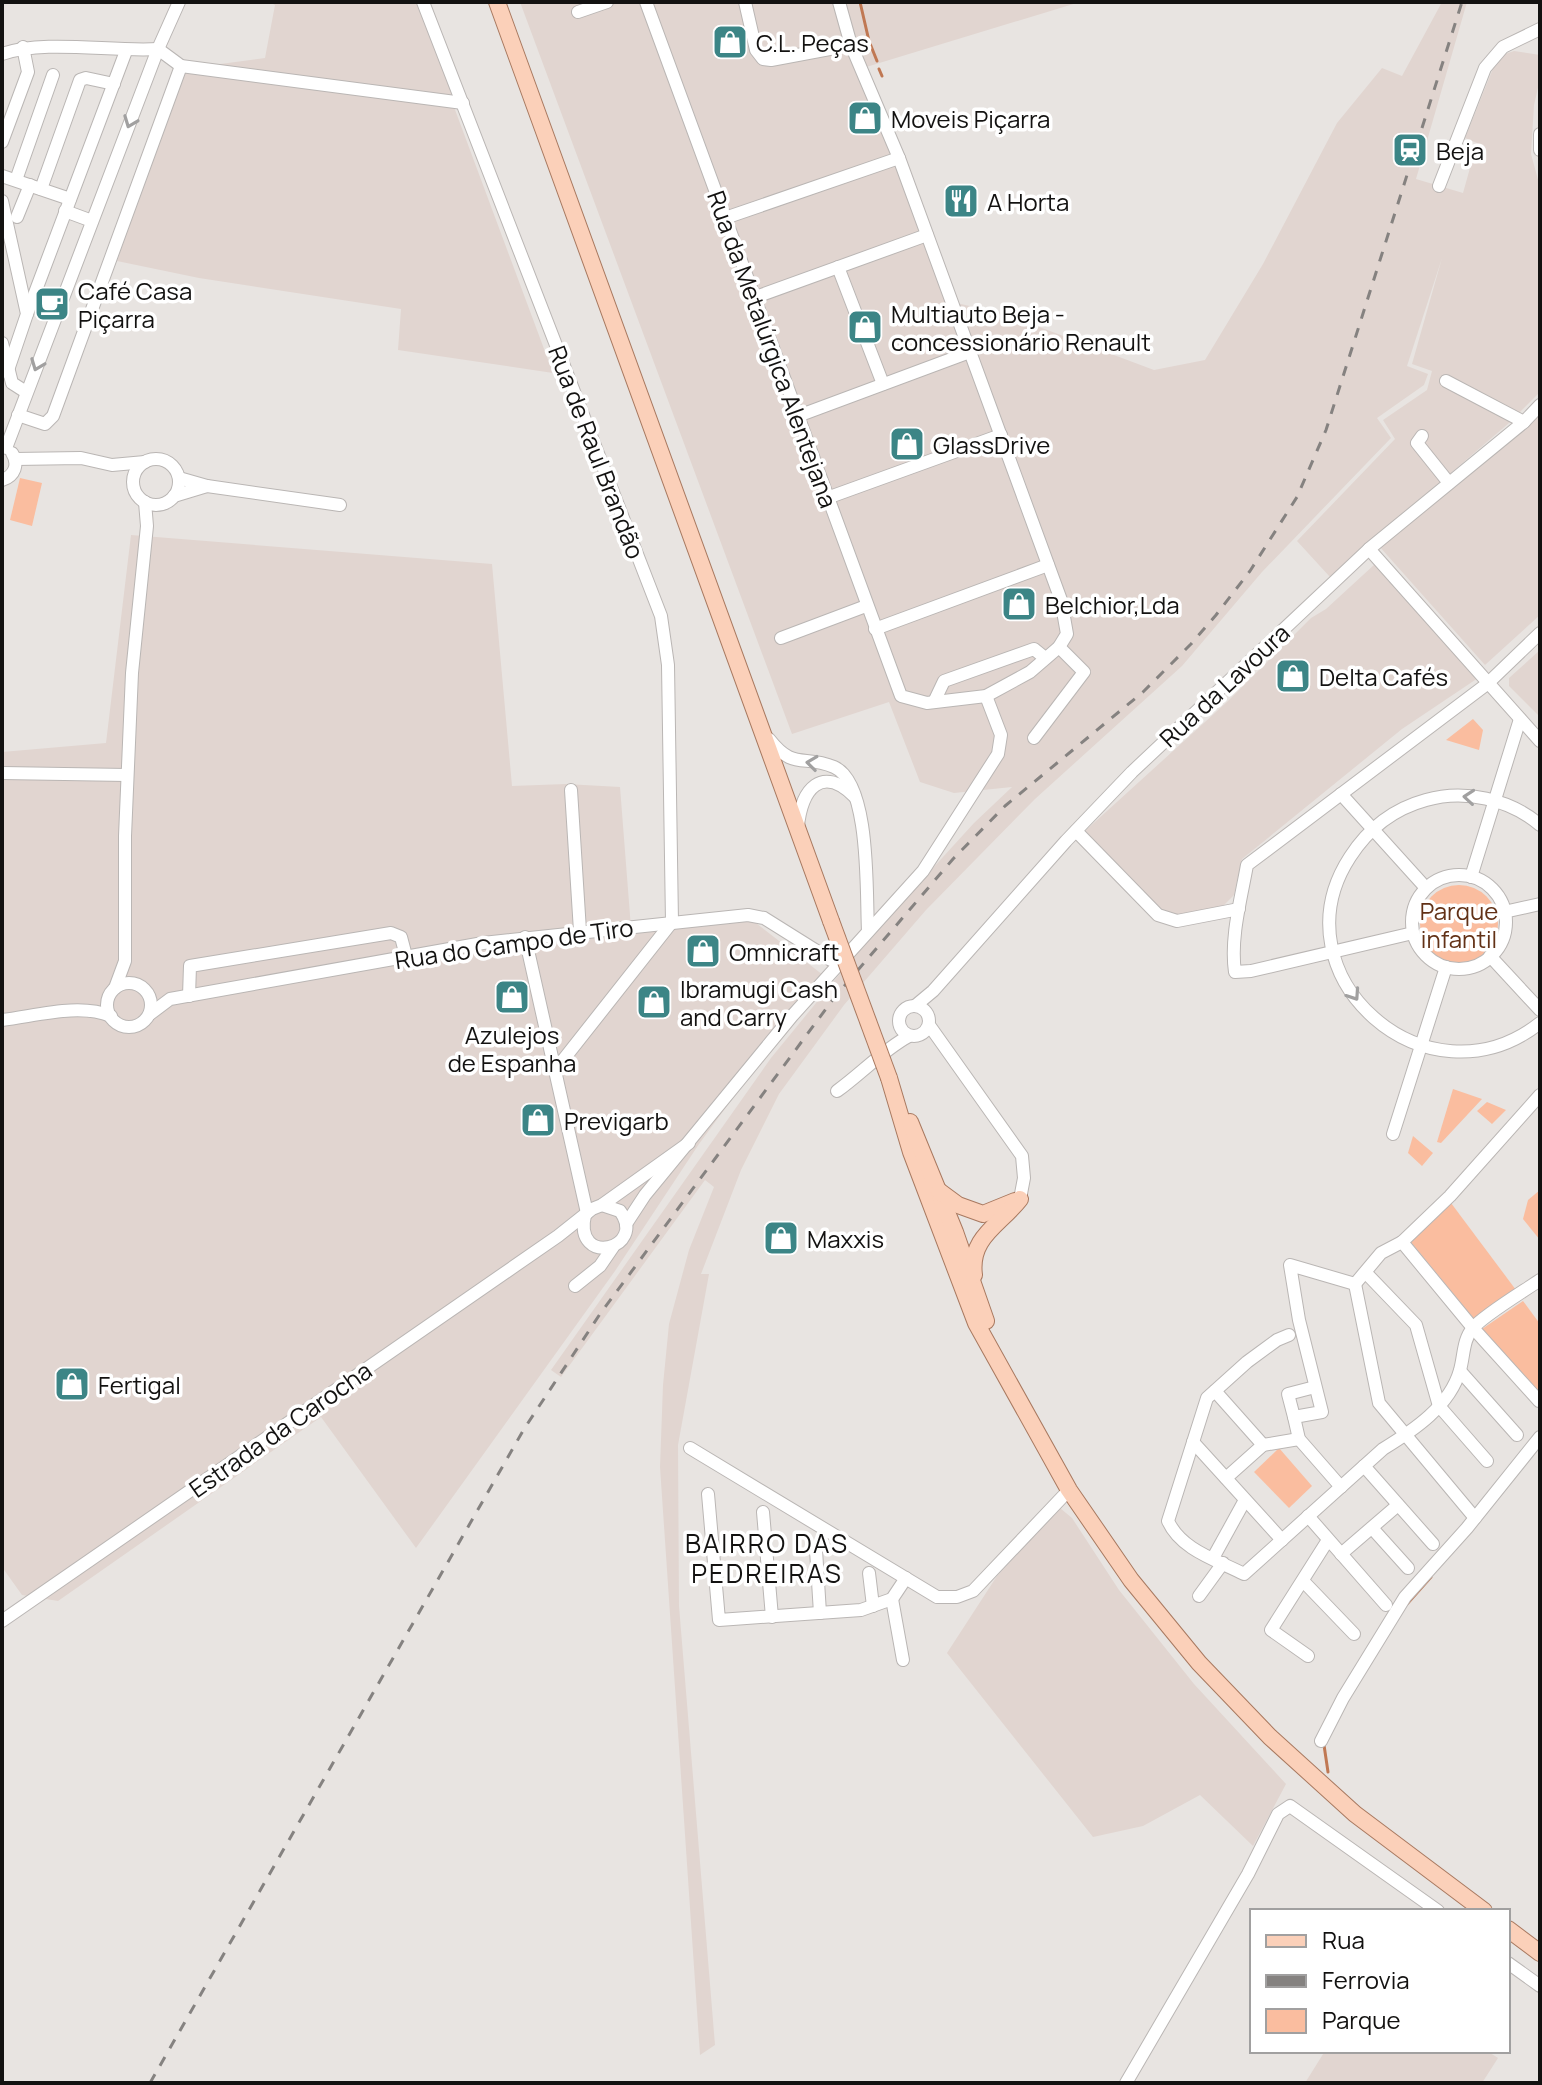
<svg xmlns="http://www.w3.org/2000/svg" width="1542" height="2085" font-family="Manrope,sans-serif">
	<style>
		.built { fill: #e1d5d0 }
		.green { fill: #fabd9f }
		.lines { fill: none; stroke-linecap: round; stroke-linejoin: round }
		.stream { stroke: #c07853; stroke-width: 3 }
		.minor-casing { stroke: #bab6b4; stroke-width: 14 }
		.major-casing { stroke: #a87960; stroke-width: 18 }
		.minor { stroke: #fff; stroke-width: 12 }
		.major { stroke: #fbd0b9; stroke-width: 16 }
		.rail { stroke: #858280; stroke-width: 3; stroke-dasharray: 10 10; stroke-linecap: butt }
		.major-bridge-casing { stroke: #a87960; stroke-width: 18; stroke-linecap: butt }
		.major-bridge { stroke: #fbd0b9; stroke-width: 16 }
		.oneway { stroke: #a1a0a0 }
		.labels { text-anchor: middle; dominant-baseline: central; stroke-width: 7; stroke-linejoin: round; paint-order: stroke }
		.poi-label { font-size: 24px; fill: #131211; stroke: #fff; text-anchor: start }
		.street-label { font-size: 24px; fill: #131211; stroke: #fff }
		.park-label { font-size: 24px; fill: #623116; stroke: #fff }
		.neighbourhood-label { font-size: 26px; letter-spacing: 2px; fill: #131211; stroke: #fff }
	</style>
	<rect width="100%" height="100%" fill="#e8e4e1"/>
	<g class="built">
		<path d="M269,2H419L453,93L451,99L553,373L398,350L401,309L199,278L117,261L183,69L265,58L275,5Z"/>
		<path d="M520,2H1080L863,68L952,302L1005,314L1154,370L1205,360L1263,264L1337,123L1382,68L1402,76L1442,2H1467L1416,179L1463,193L1477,143L1465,138L1494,66L1502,55L1514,51L1540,55V79L1534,105L1531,154L1540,187V392L1509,423L1330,577L1297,541L1395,439L1383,420L1427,390L1432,371L1412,364L1442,258L1407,366L1428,374L1424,385L1377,418L1391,438L1262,572L1182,666L1035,799L926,910L844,1005L779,1094L741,1170L701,1274H709L678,1445L679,1606L715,2045L700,2055L660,1467L663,1385L669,1324L689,1250L714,1187L705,1180L561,1377L551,1370L771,1058L870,937L974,823L1012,787L954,793L920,782L889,702L792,734Z"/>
		<path d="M1540,413V615L1485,665L1379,546Z"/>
		<path d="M131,535L492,564L512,786L566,784L620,787L631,928L752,920L823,975L699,1144L615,1271L416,1548L321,1417L58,1601L22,1595L2,1567V752L106,743Z"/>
		<path d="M1375,564L1478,678L1402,729L1242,859L1234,895L1224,905L1202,914L1180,916L1163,913L1085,831L1227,702L1311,618L1326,609Z"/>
		<path d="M1540,650V717L1509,686V678Z"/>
		<path d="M1060,1508L1072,1518L1119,1590L1194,1684L1286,1784L1253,1846L1200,1795L1143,1826L1093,1837L947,1653L997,1576Z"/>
		<path d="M1325,2051H1487L1498,2058L1482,2083H1305Z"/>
	</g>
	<g class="green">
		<path d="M20,478L42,483L32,526L10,520Z"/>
		<path d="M1473,719L1483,730L1479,750L1446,740Z"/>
		<circle cx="1459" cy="924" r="39"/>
		<path d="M1453,1089L1482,1099L1441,1143L1437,1142Z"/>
		<path d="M1487,1102L1506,1110L1492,1124L1477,1111Z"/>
		<path d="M1413,1136L1433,1153L1422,1166L1408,1153Z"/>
		<path d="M1540,1190V1240L1523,1219L1528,1200Z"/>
		<path d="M1451,1203L1516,1290L1474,1319L1410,1241Z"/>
		<path d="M1523,1301L1540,1324V1396L1482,1329Z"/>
		<path d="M1279,1448L1312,1486L1289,1508L1254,1472Z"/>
	</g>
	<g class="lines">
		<g class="stream">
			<path d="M860,2L869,41L877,61"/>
			<path d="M879,69L882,76"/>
			<path d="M1407,1604L1431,1577"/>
			<path d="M1324,1745L1328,1772"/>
		</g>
		<defs>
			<g id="minor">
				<path d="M423,2L661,616L668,665L672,922"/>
				<path d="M646,2L901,696L927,703L986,696L1030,672L1059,647L1067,634L1061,600L899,158L851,45L839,2"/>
				<path d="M745,2L756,50L763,59L771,60L851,45"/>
				<path d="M578,12L607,2"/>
				<path d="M158,49L181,66L463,103"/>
				<path d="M2,54C45,39 110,52 158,49"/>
				<path d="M1540,134V150"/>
				<path d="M2,142L28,72L23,47"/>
				<path d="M2,176L70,199"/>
				<path d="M16,180L53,75"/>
				<path d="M1439,186L1485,68L1503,47L1540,29"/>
				<path d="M41,189L80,80L86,78L114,84"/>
				<path d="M2,201L27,314L8,370L2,372"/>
				<path d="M65,211L92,221"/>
				<path d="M17,217L30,185"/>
				<path d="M725,218L899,158"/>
				<path d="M838,267L883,384"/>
				<path d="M753,298L927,235"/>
				<path d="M27,314L126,51"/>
				<path d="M2,343L12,383L26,392"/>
				<path d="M1446,381L1524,422"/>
				<path d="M18,415L45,424L53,416L181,66"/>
				<path d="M798,416L970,352"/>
				<path d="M1422,436L1417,443L1449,483"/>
				<path d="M6,448L158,49L179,2"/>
				<path d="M15,459L81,458L112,465L145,462"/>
				<circle cx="156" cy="482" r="23"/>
				<path d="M2,480C15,476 19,464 12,453"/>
				<path d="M207,486L340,505"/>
				<path d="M174,496L207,486L179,478"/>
				<path d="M827,498L1001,435"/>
				<path d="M1369,549L1540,741"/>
				<path d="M875,629L1048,565"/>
				<path d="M781,638L866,606"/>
				<path d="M934,702L944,681L1034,649L1045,658"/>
				<path d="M1034,738L1084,672L1059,647"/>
				<path d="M769,739C794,771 803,754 834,767C871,783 866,895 868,931"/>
				<path d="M2,773L127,775"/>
				<path d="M571,790L580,931"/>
				<path d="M1341,794L1426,888"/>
				<path d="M1540,825C1510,799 1464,789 1426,800C1393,809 1368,829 1350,857C1273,975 1427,1112 1540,1023"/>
				<path d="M798,827C801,789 822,764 855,797"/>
				<path d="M1076,831L1158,915L1177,921L1239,909"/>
				<circle cx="1459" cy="922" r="47"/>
				<path d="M1471,877L1520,719"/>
				<path d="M1504,912L1540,904"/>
				<path d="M1413,933L1251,971L1235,972C1230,938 1241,899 1247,865L1487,684L1540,633"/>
				<path d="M525,937L587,1213"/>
				<path d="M1490,956L1540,1010"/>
				<circle cx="129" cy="1005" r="22"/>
				<path d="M115,988L125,961V836L132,673L147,526L145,502"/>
				<path d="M189,996L190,966L391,933L401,937L406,956"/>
				<circle cx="914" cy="1021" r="15"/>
				<path d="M915,1006L933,991L1066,841L1132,772L1369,549L1524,422L1540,405"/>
				<path d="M150,1014L170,999L483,943L748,915L764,918L831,960L847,955"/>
				<path d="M2,1020C36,1016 79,1003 111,1016"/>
				<path d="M929,1025L1022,1156L1024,1178L1020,1199"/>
				<path d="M556,1069L672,922"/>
				<path d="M837,1091C862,1073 883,1050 909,1036"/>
				<path d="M1393,1134L1446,967"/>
				<path d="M585,1215C573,1268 648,1249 620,1211L602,1205"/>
				<path d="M626,1224L645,1195L792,1016L923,871L998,754L1001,735L986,696"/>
				<path d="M1402,1242L1473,1328L1539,1401"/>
				<path d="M1366,1273L1416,1325L1439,1406L1487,1461"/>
				<path d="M1355,1284L1379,1403L1475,1518"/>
				<path d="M1355,1284L1381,1253L1402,1242L1450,1196L1540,1095"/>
				<path d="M575,1286L600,1266L613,1247"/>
				<path d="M1289,1335L1277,1340L1247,1362L1207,1398L1168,1521C1181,1550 1217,1560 1244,1574L1383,1449C1414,1430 1450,1406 1460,1370C1464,1356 1463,1339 1473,1328C1484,1315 1524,1291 1540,1280"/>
				<path d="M1460,1371L1517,1435"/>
				<path d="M1215,1391L1263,1445"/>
				<path d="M1294,1417L1288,1394L1315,1387"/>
				<path d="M1193,1442L1282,1540"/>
				<path d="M690,1448L937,1597H957L973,1591L1069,1490"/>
				<path d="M1364,1466L1433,1544"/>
				<path d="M1226,1478L1263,1445L1299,1439"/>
				<path d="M1341,1487L1299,1439L1294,1417L1322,1412L1299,1320L1290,1265L1355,1284"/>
				<path d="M708,1494L719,1620L861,1610L892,1599L906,1578"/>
				<path d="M763,1512L772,1617"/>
				<path d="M1308,1516L1386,1605"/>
				<path d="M1372,1528L1408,1568"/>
				<path d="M816,1550L820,1613"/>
				<path d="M1341,1554L1398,1505"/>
				<path d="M1213,1558L1245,1500"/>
				<path d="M869,1573L873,1606"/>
				<path d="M1304,1582L1354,1634"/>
				<path d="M1199,1596L1223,1563"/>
				<path d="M892,1599L903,1660"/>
				<path d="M2,1621L558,1236L592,1209L602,1205L689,1143"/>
				<path d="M1308,1656L1271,1630L1328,1540"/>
				<path d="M1321,1741L1343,1698L1405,1597L1467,1528L1540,1437"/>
				<path d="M1508,1963L1540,1986"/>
				<path d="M1126,2083L1248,1874L1278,1814L1290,1806L1438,1911"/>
			</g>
			<g id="major">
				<path d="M497,2L831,921"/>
				<path d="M889,1078L911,1152L976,1323L1069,1490L1131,1580L1199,1663L1270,1737L1355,1814L1484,1911"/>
				<path d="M910,1122L955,1232L986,1321"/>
				<path d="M939,1191L958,1205L983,1214L1015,1201"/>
				<path d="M974,1275C969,1237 1000,1225 1020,1199"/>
				<path d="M1508,1929L1540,1953"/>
			</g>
		</defs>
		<use href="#minor" class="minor-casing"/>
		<use href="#major" class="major-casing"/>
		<use href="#minor" class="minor"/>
		<use href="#major" class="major"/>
		<path class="rail" d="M150,2083L524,1429L600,1314L834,998L953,859L1005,806L1143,692L1191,644L1216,615L1250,571L1297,497L1326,430L1462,2"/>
		<defs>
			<path id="major-bridge" d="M831,921L889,1078"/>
		</defs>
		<use href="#major-bridge" class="major-bridge-casing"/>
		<use href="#major-bridge" class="major-bridge"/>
	</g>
	<defs><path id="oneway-chevron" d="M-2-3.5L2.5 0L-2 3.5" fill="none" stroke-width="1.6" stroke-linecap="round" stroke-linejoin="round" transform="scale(2)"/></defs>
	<g class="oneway">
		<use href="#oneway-chevron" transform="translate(130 122) rotate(111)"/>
		<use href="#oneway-chevron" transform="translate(37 365) rotate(111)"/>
		<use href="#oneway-chevron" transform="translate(812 763) rotate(-173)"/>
		<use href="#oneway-chevron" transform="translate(1469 797) rotate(-175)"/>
		<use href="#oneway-chevron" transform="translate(1354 995) rotate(56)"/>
	</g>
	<defs>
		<symbol id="shop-square" viewBox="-11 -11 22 22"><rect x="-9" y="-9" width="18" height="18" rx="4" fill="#3c8586" stroke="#fff"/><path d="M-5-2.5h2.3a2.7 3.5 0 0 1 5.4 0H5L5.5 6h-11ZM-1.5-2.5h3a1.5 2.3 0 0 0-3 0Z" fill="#fff"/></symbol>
		<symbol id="station-square" viewBox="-11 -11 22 22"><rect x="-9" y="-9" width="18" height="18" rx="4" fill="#3c8586" stroke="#fff"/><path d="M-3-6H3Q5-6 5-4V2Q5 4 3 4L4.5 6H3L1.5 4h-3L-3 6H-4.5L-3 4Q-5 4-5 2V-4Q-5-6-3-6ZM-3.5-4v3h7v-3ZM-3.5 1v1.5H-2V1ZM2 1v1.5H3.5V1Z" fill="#fff"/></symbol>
		<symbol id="restaurant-square" viewBox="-11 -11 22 22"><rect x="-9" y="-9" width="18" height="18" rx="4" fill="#3c8586" stroke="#fff"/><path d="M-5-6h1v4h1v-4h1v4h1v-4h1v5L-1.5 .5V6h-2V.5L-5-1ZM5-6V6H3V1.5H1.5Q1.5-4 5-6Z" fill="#fff"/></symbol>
		<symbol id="cafe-square" viewBox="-11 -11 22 22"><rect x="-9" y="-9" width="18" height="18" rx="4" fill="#3c8586" stroke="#fff"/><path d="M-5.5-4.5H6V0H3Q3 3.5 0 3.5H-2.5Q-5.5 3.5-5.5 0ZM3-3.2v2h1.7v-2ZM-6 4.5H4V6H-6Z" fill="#fff"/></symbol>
	</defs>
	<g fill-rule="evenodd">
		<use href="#shop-square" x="710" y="22" width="40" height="40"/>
		<use href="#shop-square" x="845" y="98" width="40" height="40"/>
		<use href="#station-square" x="1390" y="130" width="40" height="40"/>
		<use href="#restaurant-square" x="941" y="181" width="40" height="40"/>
		<use href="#cafe-square" x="32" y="284" width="40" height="40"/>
		<use href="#shop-square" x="845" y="307" width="40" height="40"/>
		<use href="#shop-square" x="887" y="424" width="40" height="40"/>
		<use href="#shop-square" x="999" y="584" width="40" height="40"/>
		<use href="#shop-square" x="1273" y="656" width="40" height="40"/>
		<use href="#shop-square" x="683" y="931" width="40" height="40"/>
		<use href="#shop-square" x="492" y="977" width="40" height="40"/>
		<use href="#shop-square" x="634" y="982" width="40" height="40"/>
		<use href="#shop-square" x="518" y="1100" width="40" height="40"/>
		<use href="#shop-square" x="761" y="1218" width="40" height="40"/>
		<use href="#shop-square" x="52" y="1364" width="40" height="40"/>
	</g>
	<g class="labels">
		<g class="poi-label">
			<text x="756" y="42">C.L. Peças</text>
			<text x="891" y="118">Moveis Piçarra</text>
			<text x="1436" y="150">Beja</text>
			<text x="987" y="201">A Horta</text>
			<text x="78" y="290">Café Casa<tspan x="78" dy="28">Piçarra</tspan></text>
			<text x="891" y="313">Multiauto Beja -<tspan x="891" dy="28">concessionário Renault</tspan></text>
			<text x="933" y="444">GlassDrive</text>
			<text x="1045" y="604">Belchior,Lda</text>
			<text x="1319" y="676">Delta Cafés</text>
			<text x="729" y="951">Omnicraft</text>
			<text x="680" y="988">Ibramugi Cash<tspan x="680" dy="28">and Carry</tspan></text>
			<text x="512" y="1034" text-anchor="middle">Azulejos<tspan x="512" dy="28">de Espanha</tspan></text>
			<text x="564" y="1120">Previgarb</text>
			<text x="807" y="1238">Maxxis</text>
			<text x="98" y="1384">Fertigal</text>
		</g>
		<g class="street-label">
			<text transform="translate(773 349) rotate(70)">Rua da Metalúrgica Alentejana</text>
			<text transform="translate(597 452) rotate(69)">Rua de Raul Brandão</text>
			<text transform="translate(1224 685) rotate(-43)">Rua da Lavoura</text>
			<text transform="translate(514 943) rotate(-8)">Rua do Campo de Tiro</text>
			<text transform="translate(280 1429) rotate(-35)">Estrada da Carocha</text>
		</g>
		<g class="park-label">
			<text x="1459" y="910">Parque<tspan x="1459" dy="28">infantil</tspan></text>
		</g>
		<g class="neighbourhood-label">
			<text x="767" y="1543">BAIRRO DAS<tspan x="767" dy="30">PEDREIRAS</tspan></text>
		</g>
	</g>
	<rect width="1542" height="2085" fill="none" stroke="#131211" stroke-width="8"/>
	<rect x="1250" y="1909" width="260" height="144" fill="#ffffff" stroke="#a1a0a0" stroke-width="2"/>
	<rect x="1266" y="1935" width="40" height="12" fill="#fbd0b9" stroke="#a1a0a0" stroke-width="2"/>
	<text x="1322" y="1949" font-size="24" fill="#131211">Rua</text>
	<rect x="1266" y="1975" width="40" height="12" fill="#858280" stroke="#a1a0a0" stroke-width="2"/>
	<text x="1322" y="1989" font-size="24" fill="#131211">Ferrovia</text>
	<rect x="1266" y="2009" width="40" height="24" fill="#fabd9f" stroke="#a1a0a0" stroke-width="2"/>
	<text x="1322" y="2029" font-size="24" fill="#131211">Parque</text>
</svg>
